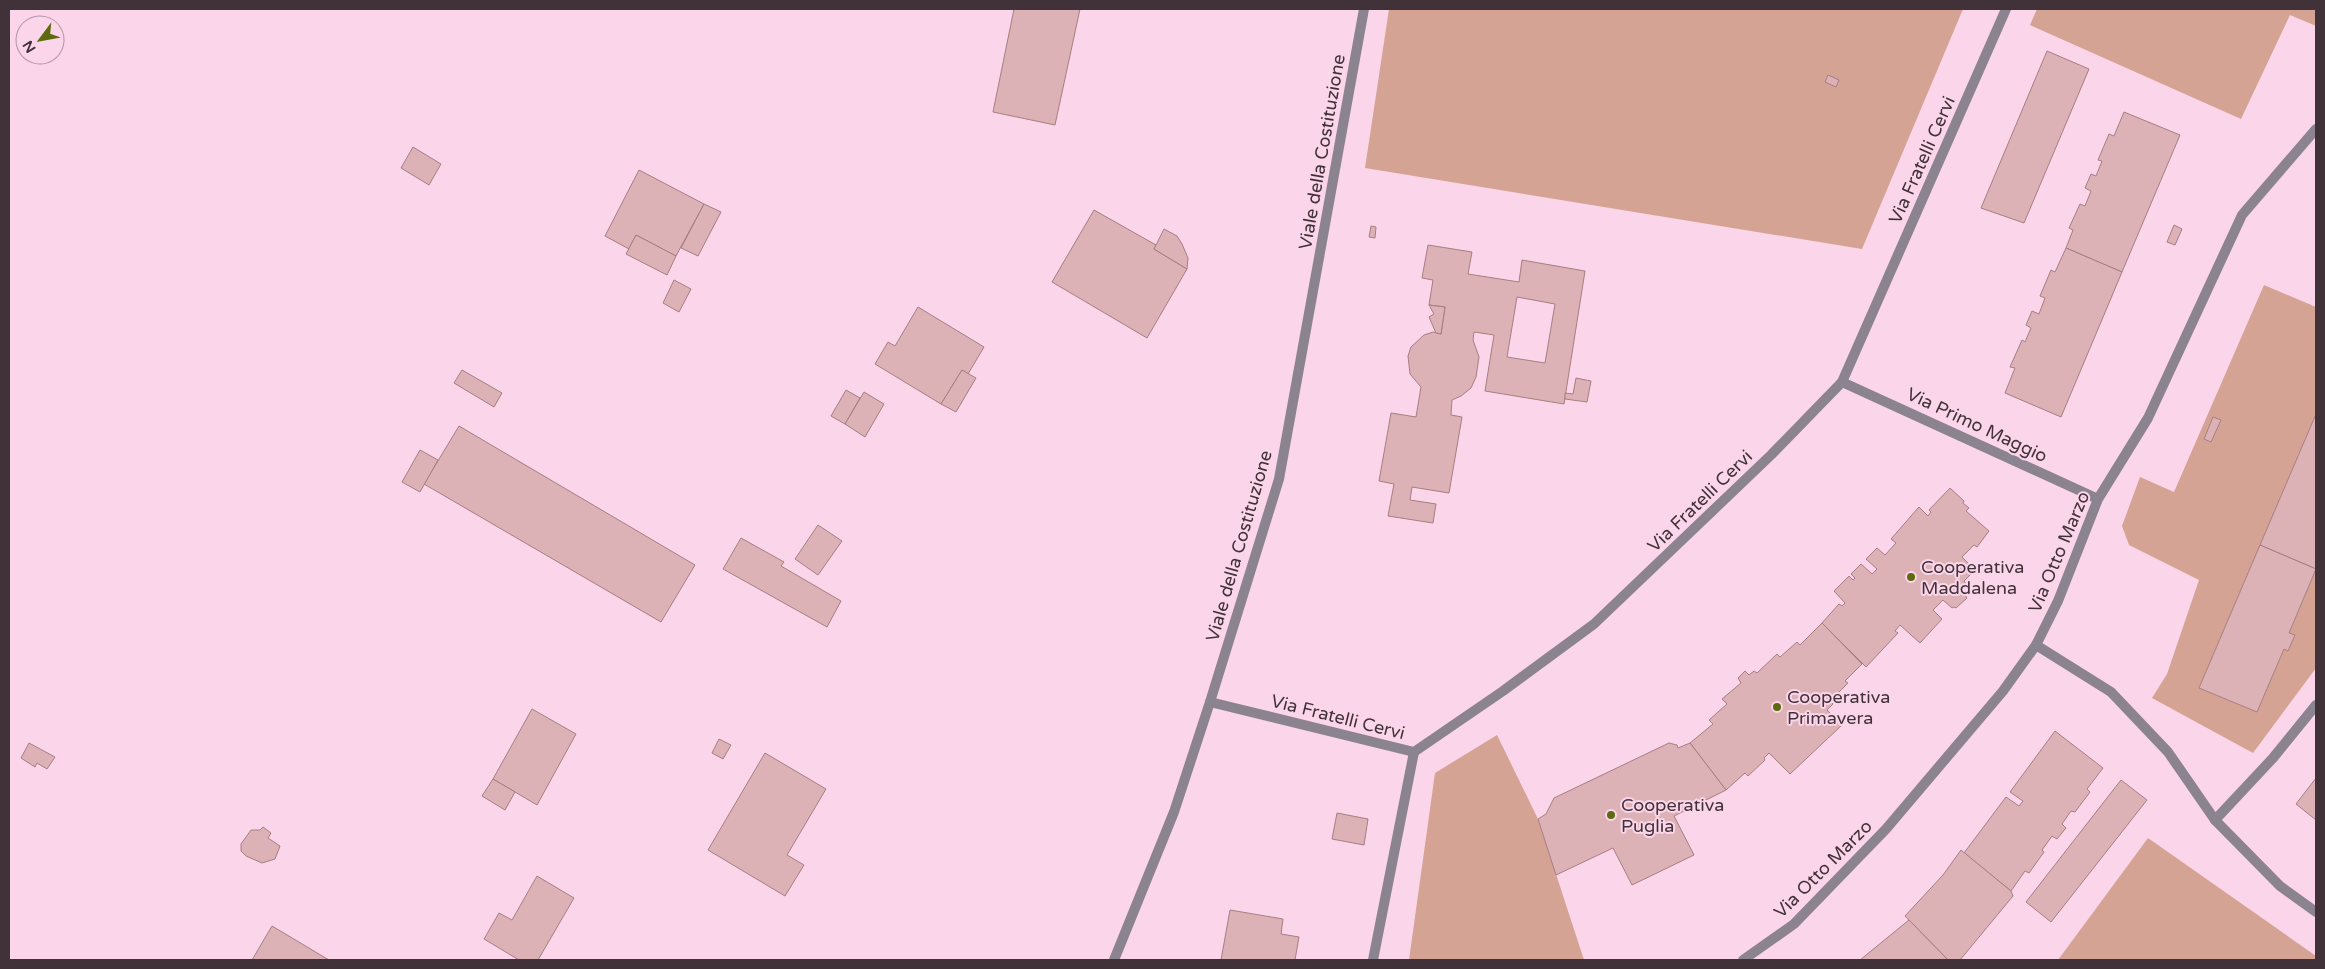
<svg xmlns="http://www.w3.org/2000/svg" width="2325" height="969" font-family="'Varela Round',sans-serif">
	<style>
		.green { fill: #d5a394 }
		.building { fill: #dcb2b6; stroke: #a67e82; fill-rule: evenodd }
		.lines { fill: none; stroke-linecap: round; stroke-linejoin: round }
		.minor { stroke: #8c8390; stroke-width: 10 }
		.poi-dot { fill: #5e6a10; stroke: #fbd5e9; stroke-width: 2 }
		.labels { text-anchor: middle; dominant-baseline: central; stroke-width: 4; stroke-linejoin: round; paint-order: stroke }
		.street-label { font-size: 18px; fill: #41323a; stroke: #fbd5e9 }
		.poi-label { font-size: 18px; fill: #41323a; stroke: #fbd5e9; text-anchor: start }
	</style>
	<rect width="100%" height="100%" fill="#fbd5e9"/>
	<g class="green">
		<path d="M1389,9H1963L1862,249L1365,168Z"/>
		<path d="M2037,9H2316V26L2290,15L2241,119L2030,25Z"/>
		<path d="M2264,285L2316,307V414L2199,688L2257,712L2284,649L2288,650L2294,635L2289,633L2316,569V668L2253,753L2152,698L2167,674L2199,580L2129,545L2122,526L2140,477L2174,492Z"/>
		<path d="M1497,735L1538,819L1584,960H1409L1435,773Z"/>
		<path d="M2148,838L2316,956V960H2058Z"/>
	</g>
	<g class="building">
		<path d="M1014,9H1080L1055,125L993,112Z"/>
		<path d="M2047,51L2089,69L2024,223L1981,208Z"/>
		<path d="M1828,75L1839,80L1836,87L1825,82Z"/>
		<path d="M2124,112L2180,135L2122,272L2066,248L2073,230L2069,228L2080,204L2085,206L2091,191L2085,188L2091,174L2096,176L2102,161L2098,160L2109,134L2114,136Z"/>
		<path d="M413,147L441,164L429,185L401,168Z"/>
		<path d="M639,170L704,204L676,256L636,235L629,249L605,236Z"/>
		<path d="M704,204L721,212L698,256L681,248Z"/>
		<path d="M1094,210L1156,245L1154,249L1187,269L1147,338L1052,282Z"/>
		<path d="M2174,225L2182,229L2175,245L2167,242Z"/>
		<path d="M1371,226L1376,227L1375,238L1369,237Z"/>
		<path d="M1164,229L1177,236L1182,244L1188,258L1187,269L1154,249Z"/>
		<path d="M636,235L676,256L667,275L626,254Z"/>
		<path d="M1428,245L1472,252L1468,274L1519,282L1522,260L1585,271L1564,404L1485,391L1494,335L1474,332L1473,340L1479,357L1476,377L1471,388L1461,396L1452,400L1451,415L1462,417L1449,493L1412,487L1410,500L1436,504L1433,523L1388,516L1394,484L1379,481L1391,413L1416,417L1421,387L1410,374L1408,356L1411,347L1424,335L1433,332L1441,334L1445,307L1429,305L1433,280L1422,278ZM1517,297L1555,304L1545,363L1507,357Z"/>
		<path d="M2066,248L2122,272L2061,417L2005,393L2015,368L2010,367L2022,340L2025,342L2031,328L2026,325L2032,311L2039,314L2045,298L2040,296L2051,270L2055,272Z"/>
		<path d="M674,280L691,289L679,312L663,303Z"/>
		<path d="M1429,305L1445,307L1441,334L1436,333L1429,317L1434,314Z"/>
		<path d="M918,307L984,347L968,374L962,370L941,404L875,364L888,342L895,346Z"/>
		<path d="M462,370L502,393L494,407L454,383Z"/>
		<path d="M962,370L976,378L956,412L941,404Z"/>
		<path d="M1576,378L1591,381L1587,402L1565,399V393L1573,394Z"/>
		<path d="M846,390L860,398L845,424L831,416Z"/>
		<path d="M864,392L884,404L865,437L845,424Z"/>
		<path d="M2316,414V569L2260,545Z"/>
		<path d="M2213,417L2221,420L2211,442L2204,439Z"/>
		<path d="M459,426L695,565L661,622L424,484Z"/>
		<path d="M420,450L438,460L420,492L402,482Z"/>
		<path d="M1950,488L1964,501L1963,503L1969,508L1966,511L1989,531L1977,547L1974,545L1962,557L1975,570L1964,581L1966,584L1961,589L1967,598L1956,608L1954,607L1952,608L1943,600L1933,610L1942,619L1920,643L1900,625L1895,631L1898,633L1866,667L1822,623L1839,604L1842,606L1845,603L1834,591L1849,576L1853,580L1855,578L1851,574L1861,564L1872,574L1877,569L1866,559L1877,548L1885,555L1896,543L1891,539L1918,508L1919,507L1928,516L1931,512L1929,510Z"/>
		<path d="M818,525L842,541L818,575L795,559Z"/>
		<path d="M741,538L784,562L781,566L841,601L827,627L723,569Z"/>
		<path d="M2260,545L2316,569L2289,633L2295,635L2288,651L2284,649L2257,712L2199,688Z"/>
		<path d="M1822,623L1862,664L1845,681L1848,683L1830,701L1833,704L1827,710L1842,725L1790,774L1769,753L1764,758L1765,760L1748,776L1745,773L1726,790L1690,743L1713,724L1709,720L1727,704L1722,699L1741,683L1738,678L1745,671L1749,675L1754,671L1757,673L1777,654L1780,657L1797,642L1800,645Z"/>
		<path d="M532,709L576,734L537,805L493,779Z"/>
		<path d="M2055,731L2103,768L2087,789L2090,792L2075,812L2071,811L2062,824L2066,828L2057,839L2052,836L2042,850L2044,852L2029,873L2025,871L2011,891L1964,853L2006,797L2019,806L2023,801L2010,792Z"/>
		<path d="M719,739L731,745L723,759L712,753Z"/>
		<path d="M29,743L55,757L47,769L37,763L35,767L21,758Z"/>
		<path d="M1669,743L1677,745L1678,748L1690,743L1726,790L1674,816L1694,855L1632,885L1613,848L1556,875L1538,819L1546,814L1554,798Z"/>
		<path d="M765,753L826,789L787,855L804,865L785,896L708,850Z"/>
		<path d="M2316,778V820L2296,804Z"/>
		<path d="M493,779L515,792L505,810L482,796Z"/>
		<path d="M2121,780L2147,800L2051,922L2026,902Z"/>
		<path d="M1337,813L1368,819L1364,845L1332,839Z"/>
		<path d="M263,827L271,833L268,838L280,846L275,859L262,863L246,856L241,851V844L251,830H260Z"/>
		<path d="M1961,850L2011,891L2013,896L1960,960H1948L1905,916L1943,875Z"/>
		<path d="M537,876L574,898L538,960H519L484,939L499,913L512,920Z"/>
		<path d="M1230,910L1283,919L1281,934L1299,937L1295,960H1221Z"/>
		<path d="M1909,920L1948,960H1860Z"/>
		<path d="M272,926L329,960H252Z"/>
	</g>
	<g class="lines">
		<g class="minor">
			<path d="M1842,382L2098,499"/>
			<path d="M2036,645L2111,692L2168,752L2215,820L2280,886L2316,912"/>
			<path d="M1210,702L1414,752L1503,691L1594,624L1771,455L1842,382L2006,9"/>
			<path d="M2215,820L2273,758L2316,705"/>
			<path d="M1114,960L1174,812L1210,702L1279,479L1364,9"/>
			<path d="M1373,960L1414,752"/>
			<path d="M1743,960L1794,924L1886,829L2003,691L2036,645L2058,601L2098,499L2148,418L2242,215L2316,129"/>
		</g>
	</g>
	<g class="poi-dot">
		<circle cx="1911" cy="577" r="5"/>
		<circle cx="1777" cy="707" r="5"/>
		<circle cx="1611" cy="815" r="5"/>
	</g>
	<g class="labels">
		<g class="street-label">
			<text transform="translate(1322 152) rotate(-80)">Viale della Costituzione</text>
			<text transform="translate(1922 160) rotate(-66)">Via Fratelli Cervi</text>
			<text transform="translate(1977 425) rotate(25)">Via Primo Maggio</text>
			<text transform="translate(1700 501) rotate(-44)">Via Fratelli Cervi</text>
			<text transform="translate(1239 546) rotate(-74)">Viale della Costituzione</text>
			<text transform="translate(2059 552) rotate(-67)">Via Otto Marzo</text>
			<text transform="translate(1338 717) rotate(14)">Via Fratelli Cervi</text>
			<text transform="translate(1823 869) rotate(-45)">Via Otto Marzo</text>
		</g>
		<g class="poi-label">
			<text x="1921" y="567">Cooperativa<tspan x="1921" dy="21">Maddalena</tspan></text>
			<text x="1787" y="697">Cooperativa<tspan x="1787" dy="21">Primavera</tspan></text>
			<text x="1621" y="805">Cooperativa<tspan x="1621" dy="21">Puglia</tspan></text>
		</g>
	</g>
	<rect width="2325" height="969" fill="none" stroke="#41323a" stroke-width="20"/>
	<g transform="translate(40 40) rotate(238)"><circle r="24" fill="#fbd5e9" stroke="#b194a3"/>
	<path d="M0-4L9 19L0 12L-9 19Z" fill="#5e6a10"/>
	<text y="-8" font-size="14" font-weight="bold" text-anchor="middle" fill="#41323a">N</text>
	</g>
</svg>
